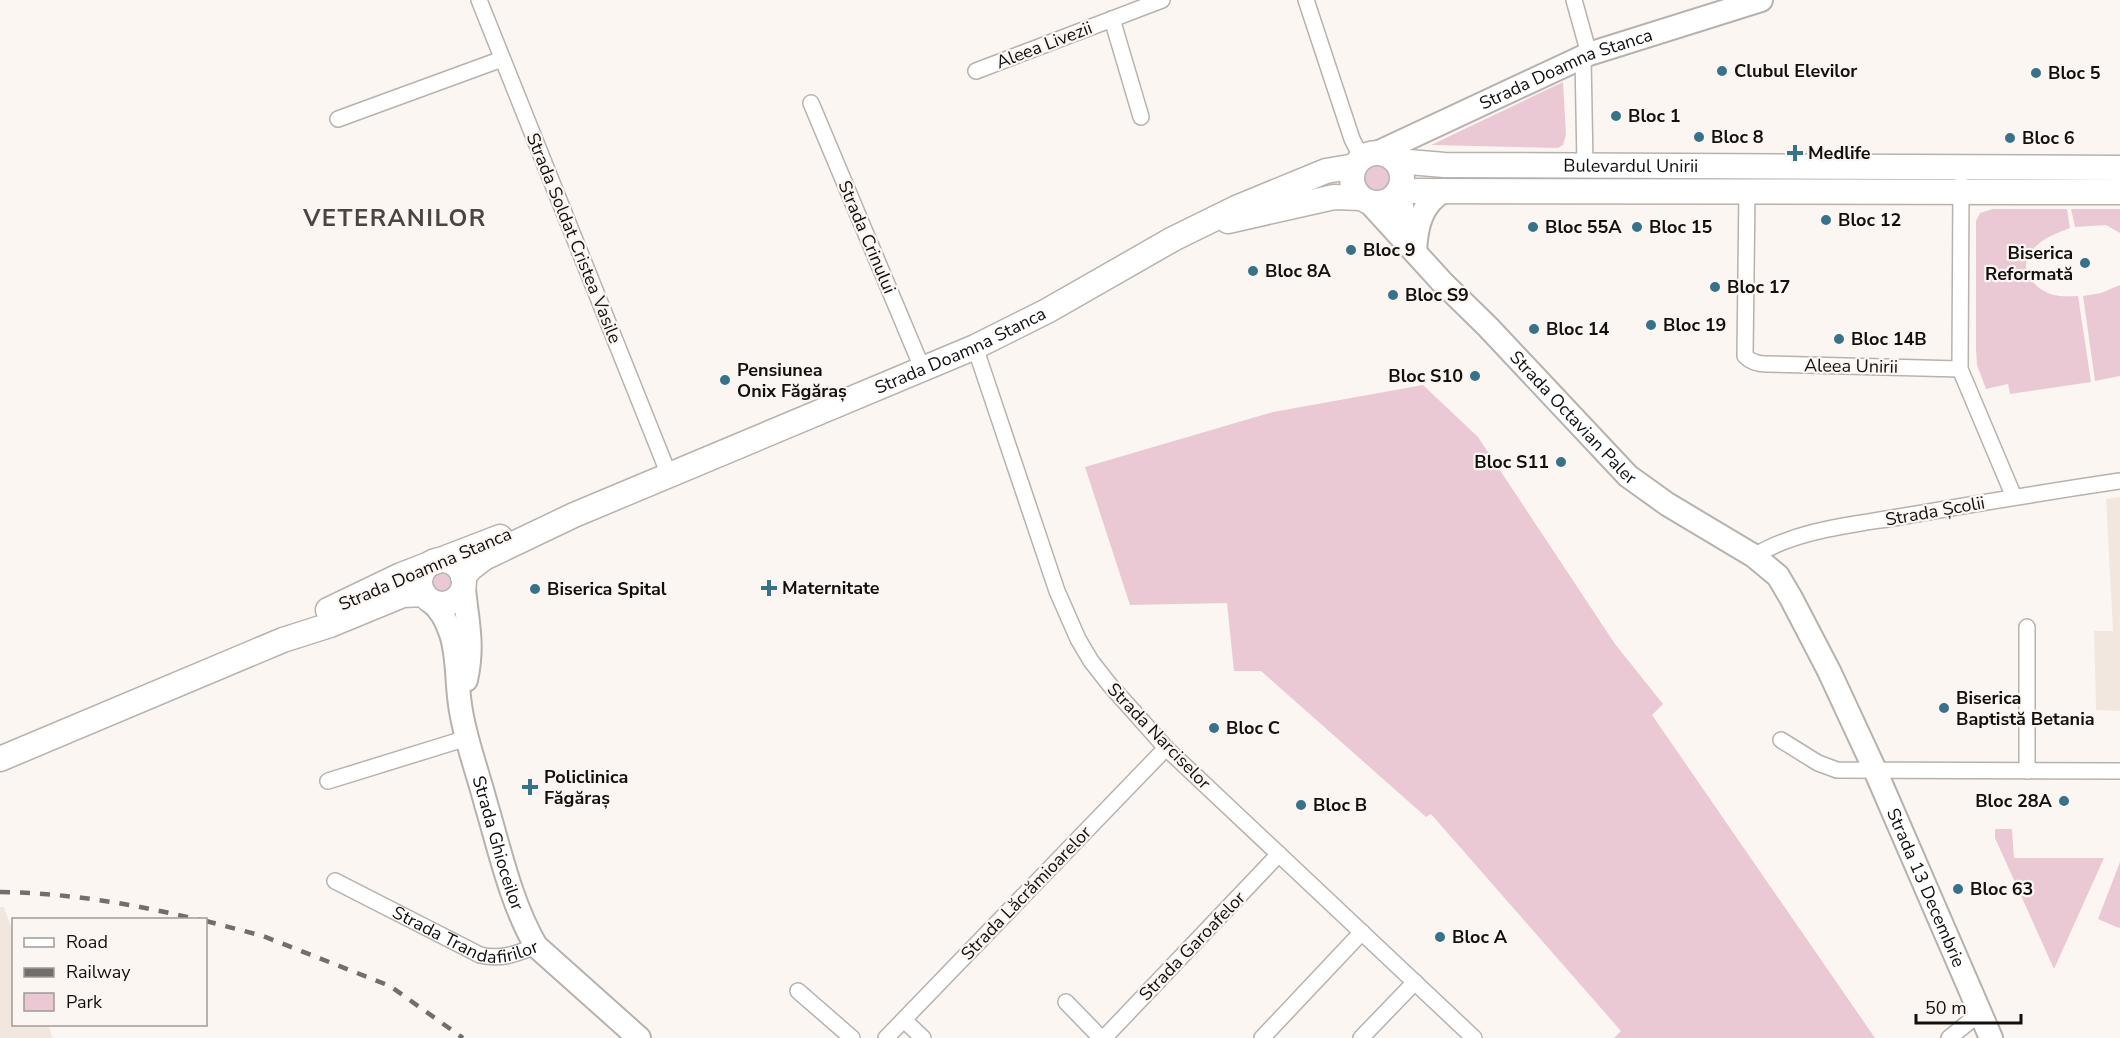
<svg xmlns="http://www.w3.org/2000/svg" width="2120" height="1038" font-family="'Nunito Sans',sans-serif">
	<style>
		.built { fill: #f2e7de }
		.green { fill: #eac9d5 }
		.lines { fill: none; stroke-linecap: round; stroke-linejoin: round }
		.street-casing { stroke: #b7b2ad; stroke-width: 18 }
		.secondary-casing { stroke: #b7b2ad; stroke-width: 26 }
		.primary-casing { stroke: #b7b2ad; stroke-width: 27 }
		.street { stroke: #fff; stroke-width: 15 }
		.secondary { stroke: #fff; stroke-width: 22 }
		.primary { stroke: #fff; stroke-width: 24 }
		.rail { stroke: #726e6c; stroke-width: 4.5; stroke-dasharray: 10 10; stroke-linecap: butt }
		.poi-dot { fill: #37728a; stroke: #fcf6f2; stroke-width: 2 }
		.labels { text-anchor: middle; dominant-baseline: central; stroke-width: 4.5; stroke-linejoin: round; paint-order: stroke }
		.street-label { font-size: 18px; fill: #12100f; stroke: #fcf6f2 }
		.poi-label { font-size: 18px; font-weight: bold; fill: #12100f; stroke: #fcf6f2; text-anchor: start }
		.district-label { font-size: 24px; font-weight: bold; letter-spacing: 1.5px; fill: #4a4542; stroke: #fcf6f2 }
	</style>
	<rect width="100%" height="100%" fill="#fcf6f2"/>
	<g class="built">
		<path d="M2120,497V711L2096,710L2094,631H2113L2106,499Z"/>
		<path d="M0,907H4L13,932L14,1024L48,1025L53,1038H0Z"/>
	</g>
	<g class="green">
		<path d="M1563,82L1566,135L1563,145L1558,148L1431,145Z"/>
		<circle cx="1375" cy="178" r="14"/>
		<path d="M1448,174L1860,176L1859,183L1448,182Z"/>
		<path d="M1993,209H2067L2070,228C2057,233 2043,238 2033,249C2016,268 2033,289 2054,295C2062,297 2070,296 2078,296L2091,382L2010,394L2008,384L1986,389L1977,365L1976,349V221L1980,213Z"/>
		<path d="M2071,209H2120V233L2106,225L2075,227Z"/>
		<path d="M2120,285V376L2095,381L2083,296L2101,293Z"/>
		<path d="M1423,385L1478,437L1615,644L1663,704L1652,715L1875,1038H1614L1621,1031L1431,814L1426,817L1261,671H1234L1227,603L1130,605L1085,467L1273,412Z"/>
		<circle cx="442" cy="583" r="12"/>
		<path d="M1995,829H2012L2014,858H2104L2054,969L1995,838Z"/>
		<path d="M2120,862V927L2119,928L2098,919Z"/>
	</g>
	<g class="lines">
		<defs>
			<g id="street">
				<path d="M479,0L669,475"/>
				<path d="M1306,0L1352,139L1356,147L1364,156"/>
				<path d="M1574,0L1589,54"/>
				<path d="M1112,19L1141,117"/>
				<path d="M1583,57L1585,165"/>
				<path d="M976,71L1162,0"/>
				<path d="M811,103L923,370"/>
				<path d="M338,119L502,59"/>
				<path d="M1961,184L1960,369L2014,497"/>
				<path d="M1747,190L1745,356C1751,362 1757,364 1766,364L1960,369"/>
				<path d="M975,347L1057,591L1078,639L1091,661L1109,684L1166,748L1474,1038"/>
				<path d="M1754,556C1797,530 1851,525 1899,517C1973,504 2046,492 2120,481"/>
				<path d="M1781,740L1818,763L1837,770L2120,771"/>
				<path d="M2027,771V627"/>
				<path d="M328,781L467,738"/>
				<path id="s1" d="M335,881L480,955C501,960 516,954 536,946"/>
				<path d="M798,991L852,1038"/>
				<path d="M1066,1002L1101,1038"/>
				<path d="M904,1020L923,1038"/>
				<path d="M886,1038L1166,748"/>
				<path d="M1104,1038L1279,854"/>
				<path d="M1262,1038L1362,932"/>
				<path d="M1361,1038L1415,982"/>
				<path d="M1949,1038L1980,1013"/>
			</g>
			<g id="secondary">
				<path id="s2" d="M1377,153L1589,54L1761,0"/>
				<path d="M1399,191L1405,221L1412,245"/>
				<path id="s3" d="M1369,202L1442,282L1488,327L1628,476L1667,504L1754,556L1778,576L1791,598L1829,671L1875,770L1991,1038"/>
				<path d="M1415,252C1416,228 1421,203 1444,191"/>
				<path d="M464,588C467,623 474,643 466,680"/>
				<path id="s4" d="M429,600C441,609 446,620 451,634C459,659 456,685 461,711C466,742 478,773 486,804C500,851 511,903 536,946L639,1038"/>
			</g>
			<g id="primary">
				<circle cx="1377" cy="178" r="25"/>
				<path id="s5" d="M1397,161L1444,165L2120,168"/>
				<path d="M1399,191L2120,192"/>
				<path d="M1228,221L1334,197L1361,198"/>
				<circle cx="442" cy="582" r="22"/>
				<path id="s6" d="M463,577L471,568L484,558L574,515L975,347L1047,311L1173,239L1236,208L1326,171L1355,166"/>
				<path d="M328,610L401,575L500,537"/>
				<path d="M0,759L283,640L330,625L403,595L424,594"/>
			</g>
		</defs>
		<use href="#street" class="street-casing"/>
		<use href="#secondary" class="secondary-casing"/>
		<use href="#primary" class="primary-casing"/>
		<use href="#street" class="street"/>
		<use href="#secondary" class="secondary"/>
		<use href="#primary" class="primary"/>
		<g class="rail">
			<path d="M0,892C68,893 134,904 200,920"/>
			<path d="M206,921L263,936L390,986L463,1038"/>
		</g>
	</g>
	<g class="poi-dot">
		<circle cx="1722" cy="71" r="6"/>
		<circle cx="2036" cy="73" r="6"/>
		<circle cx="1616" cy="116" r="6"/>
		<circle cx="1699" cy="137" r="6"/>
		<circle cx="2010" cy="138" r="6"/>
		<path d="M1792 144h6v6h6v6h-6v6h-6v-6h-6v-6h6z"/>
		<circle cx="1826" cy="220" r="6"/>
		<circle cx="1533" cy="227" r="6"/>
		<circle cx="1637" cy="227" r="6"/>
		<circle cx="1351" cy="250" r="6"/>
		<circle cx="2085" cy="263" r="6"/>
		<circle cx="1253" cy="271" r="6"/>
		<circle cx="1715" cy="287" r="6"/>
		<circle cx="1393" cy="295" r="6"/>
		<circle cx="1651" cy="325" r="6"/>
		<circle cx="1534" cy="329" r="6"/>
		<circle cx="1839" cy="339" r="6"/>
		<circle cx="1475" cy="376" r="6"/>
		<circle cx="725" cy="380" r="6"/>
		<circle cx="1561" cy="462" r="6"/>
		<path d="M766 579h6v6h6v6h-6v6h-6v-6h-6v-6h6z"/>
		<circle cx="535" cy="589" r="6"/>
		<circle cx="1944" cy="708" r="6"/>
		<circle cx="1214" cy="728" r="6"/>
		<path d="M527 778h6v6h6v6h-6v6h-6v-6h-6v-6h6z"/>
		<circle cx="2064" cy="801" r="6"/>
		<circle cx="1301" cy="805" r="6"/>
		<circle cx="1958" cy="889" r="6"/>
		<circle cx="1440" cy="937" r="6"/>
	</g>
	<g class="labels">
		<g class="street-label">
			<text transform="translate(1044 45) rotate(-21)">Aleea Livezii</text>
			<text stroke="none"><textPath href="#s2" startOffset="207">Strada Doamna Stanca</textPath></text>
			<text stroke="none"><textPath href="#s5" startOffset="234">Bulevardul Unirii</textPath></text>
			<text transform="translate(867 237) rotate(67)">Strada Crinului</text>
			<text transform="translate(574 238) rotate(68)">Strada Soldat Cristea Vasile</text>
			<text stroke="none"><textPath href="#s6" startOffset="548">Strada Doamna Stanca</textPath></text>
			<text transform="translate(1851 366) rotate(1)">Aleea Unirii</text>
			<text stroke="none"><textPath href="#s3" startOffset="297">Strada Octavian Paler</textPath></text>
			<text transform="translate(1935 511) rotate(-10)">Strada Școlii</text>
			<text transform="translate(425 569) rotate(-23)">Strada Doamna Stanca</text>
			<text transform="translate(1159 736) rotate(46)">Strada Narciselor</text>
			<text stroke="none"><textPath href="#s4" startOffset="256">Strada Ghioceilor</textPath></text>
			<text stroke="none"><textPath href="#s3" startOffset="903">Strada 13 Decembrie</textPath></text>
			<text transform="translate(1026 893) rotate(-46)">Strada Lăcrămioarelor</text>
			<text stroke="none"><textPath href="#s1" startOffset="144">Strada Trandafirilor</textPath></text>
			<text transform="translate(1192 946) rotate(-46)">Strada Garoafelor</text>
		</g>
		<g class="poi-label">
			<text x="1734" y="71">Clubul Elevilor</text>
			<text x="2048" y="73">Bloc 5</text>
			<text x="1628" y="116">Bloc 1</text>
			<text x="1711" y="137">Bloc 8</text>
			<text x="2022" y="138">Bloc 6</text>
			<text x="1808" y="153">Medlife</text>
			<text x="1838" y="220">Bloc 12</text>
			<text x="1545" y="227">Bloc 55A</text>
			<text x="1649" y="227">Bloc 15</text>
			<text x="1363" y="250">Bloc 9</text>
			<text x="2073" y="253" text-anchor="end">Biserica<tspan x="2073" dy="21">Reformată</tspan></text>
			<text x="1265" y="271">Bloc 8A</text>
			<text x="1727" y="287">Bloc 17</text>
			<text x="1405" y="295">Bloc S9</text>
			<text x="1663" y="325">Bloc 19</text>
			<text x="1546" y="329">Bloc 14</text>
			<text x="1851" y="339">Bloc 14B</text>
			<text x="737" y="370">Pensiunea<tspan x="737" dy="21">Onix Făgăraș</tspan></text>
			<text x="1463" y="376" text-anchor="end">Bloc S10</text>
			<text x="1549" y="462" text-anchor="end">Bloc S11</text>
			<text x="782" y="588">Maternitate</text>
			<text x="547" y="589">Biserica Spital</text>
			<text x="1956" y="698">Biserica<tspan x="1956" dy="21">Baptistă Betania</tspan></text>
			<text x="1226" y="728">Bloc C</text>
			<text x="544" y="777">Policlinica<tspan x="544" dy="21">Făgăraș</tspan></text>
			<text x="2052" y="801" text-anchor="end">Bloc 28A</text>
			<text x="1313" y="805">Bloc B</text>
			<text x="1970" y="889">Bloc 63</text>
			<text x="1452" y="937">Bloc A</text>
		</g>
		<g class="district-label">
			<text x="395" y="218">VETERANILOR</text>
		</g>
	</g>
	<rect x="12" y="918" width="195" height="108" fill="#fcf6f2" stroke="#9e9a97" stroke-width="1.5"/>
	<rect x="24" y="938" width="30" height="9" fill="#ffffff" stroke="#9e9a97" stroke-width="1.5"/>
	<text x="66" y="948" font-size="18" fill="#12100f">Road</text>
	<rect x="24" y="968" width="30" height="9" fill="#726e6c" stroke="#9e9a97" stroke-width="1.5"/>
	<text x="66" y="978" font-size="18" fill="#12100f">Railway</text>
	<rect x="24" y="993" width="30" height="18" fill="#eac9d5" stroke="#9e9a97" stroke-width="1.5"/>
	<text x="66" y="1008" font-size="18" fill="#12100f">Park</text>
	<path d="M1916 1014v9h105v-9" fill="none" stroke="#12100f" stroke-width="3"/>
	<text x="1925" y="1014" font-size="18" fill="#12100f" stroke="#fcf6f2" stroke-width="4.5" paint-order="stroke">50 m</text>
</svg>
